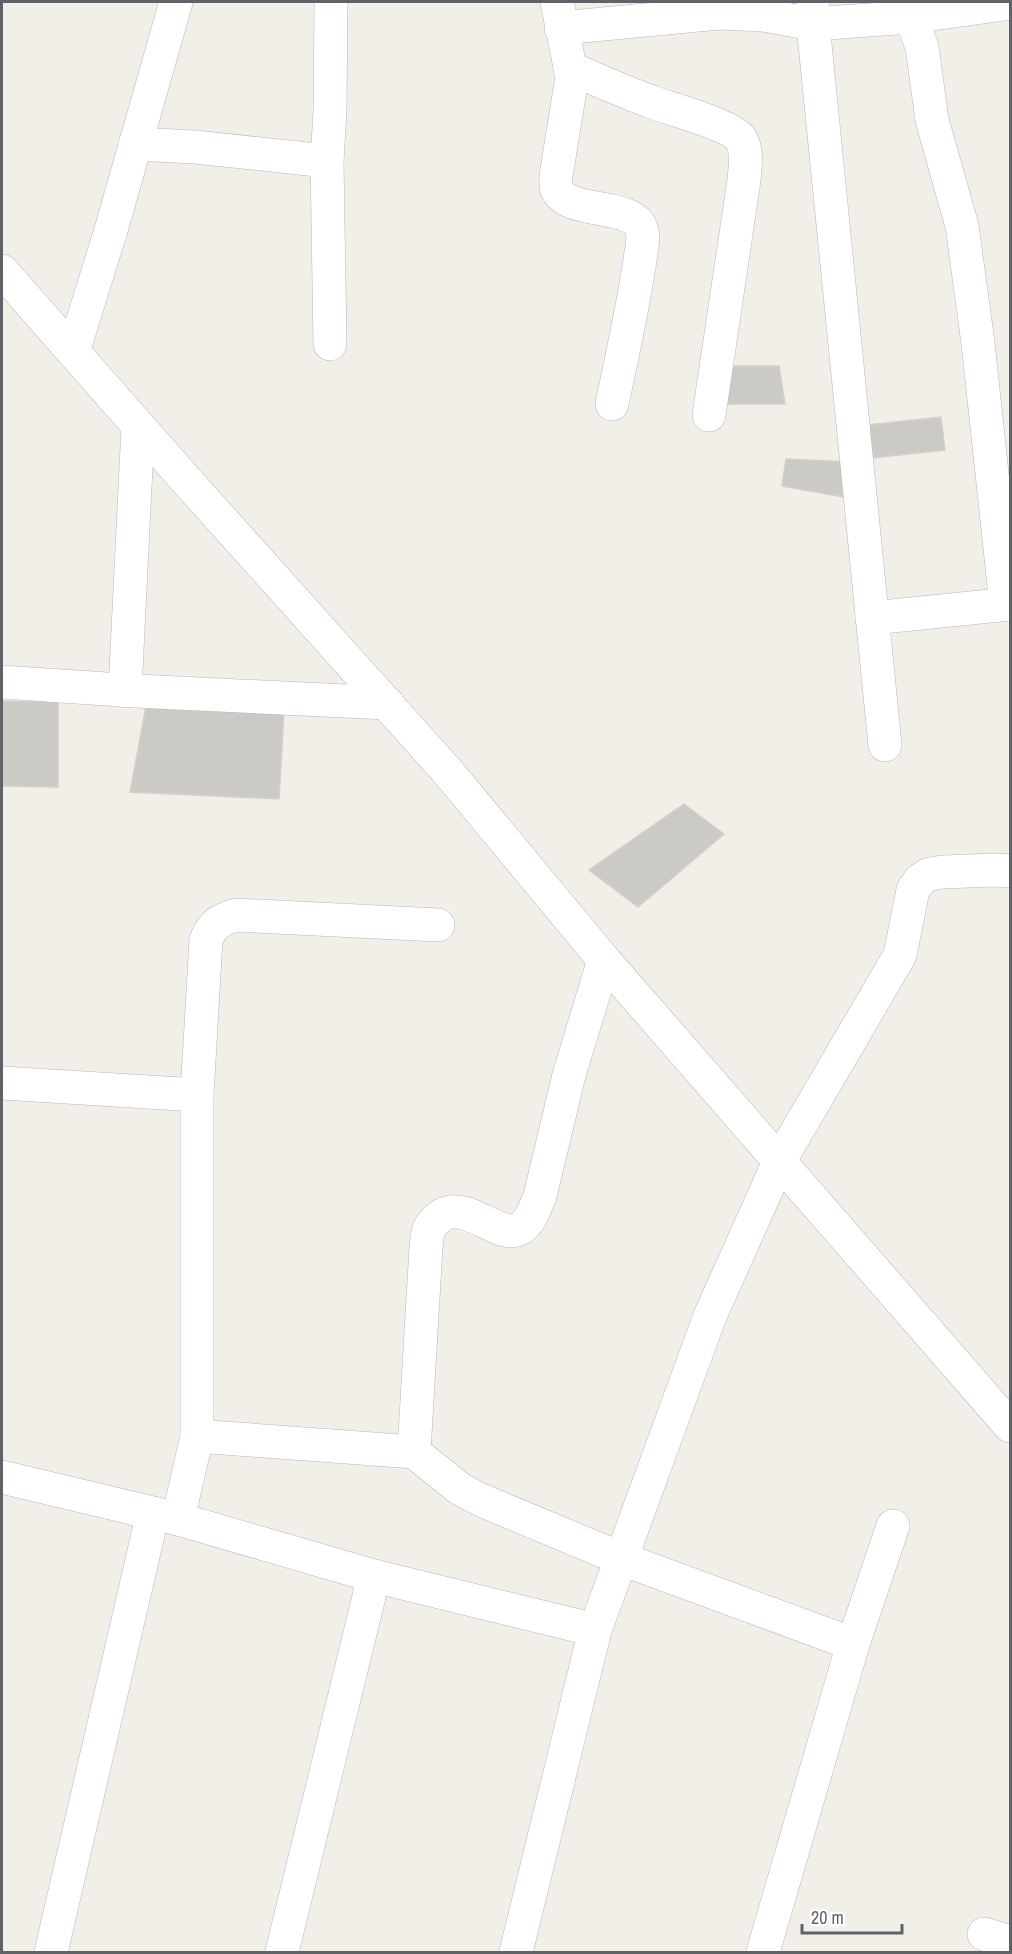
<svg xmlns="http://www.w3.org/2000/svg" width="1012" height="1954" font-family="'Archivo Narrow',sans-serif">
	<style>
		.building { fill: #cccac5; stroke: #d6d1c6; stroke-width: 1.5 }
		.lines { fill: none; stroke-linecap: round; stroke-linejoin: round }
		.minor-casing { stroke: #b5b8bc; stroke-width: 34 }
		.minor { stroke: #fff; stroke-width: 33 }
	</style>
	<rect width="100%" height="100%" fill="#f1efe8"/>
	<g class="building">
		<path d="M727,366H779L785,404H726Z"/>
		<path d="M941,417L945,450L872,458L868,425Z"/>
		<path d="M786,459L849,462V498L782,486Z"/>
		<path d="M2,701L58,702V787L2,786Z"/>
		<path d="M146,706L284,712L279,799L130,792Z"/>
		<path d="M684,804L724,834L638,907L589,870Z"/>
	</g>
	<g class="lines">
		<defs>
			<g id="minor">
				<path d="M557,2L572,77L556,176C556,181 555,186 557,190C568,214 632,203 641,228C645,237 641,250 640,260C633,308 622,356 612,404"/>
				<path d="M813,2V24L885,745"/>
				<path d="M911,17L922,47L932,120L962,226L978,343L1006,604"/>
				<path d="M561,28L719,13L763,15L813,24L911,17L1010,3"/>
				<path d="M570,68C597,80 624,92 652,102C670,109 731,125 741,139C748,151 745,167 744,180L709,415"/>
				<path d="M135,144L195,147L327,161"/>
				<path d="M2,271L186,480L448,772L604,960L1010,1426"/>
				<path d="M330,344L327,161L330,111L331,2"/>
				<path d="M73,352L111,230L176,2"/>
				<path d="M872,618L1010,604"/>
				<path d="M2,682L136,691L387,703"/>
				<path d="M125,691L138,427"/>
				<path d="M2,1083L197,1095"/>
				<path d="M197,1436L414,1452L460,1489L481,1500L622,1559L853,1644"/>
				<path d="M414,1452L426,1247C427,1241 427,1234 429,1229C432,1223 437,1219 442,1215C468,1200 501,1242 521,1228C532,1221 535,1207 540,1196L569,1075L604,960"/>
				<path d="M2,1477L178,1519L374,1576L595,1630"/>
				<path d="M178,1519L197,1436V1095L206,940C212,924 220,920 236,915L438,925"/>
				<path d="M984,1934L1010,1942"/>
				<path d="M51,1952L153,1513"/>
				<path d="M282,1952L374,1576"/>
				<path d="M516,1952L595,1630L710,1316L779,1162L900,955L913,890L920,880L929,874L943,872L995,870L1010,871"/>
				<path d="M763,1952L853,1644L893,1526"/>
			</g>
		</defs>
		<use href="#minor" class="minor-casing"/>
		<use href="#minor" class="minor"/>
	</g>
	<rect width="1012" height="1954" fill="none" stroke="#5f6368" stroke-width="6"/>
	<path d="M802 1924v9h100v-9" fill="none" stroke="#5f6368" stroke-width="3"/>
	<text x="811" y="1924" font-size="18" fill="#5f6368" stroke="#ffffff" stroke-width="4.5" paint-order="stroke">20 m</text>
</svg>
